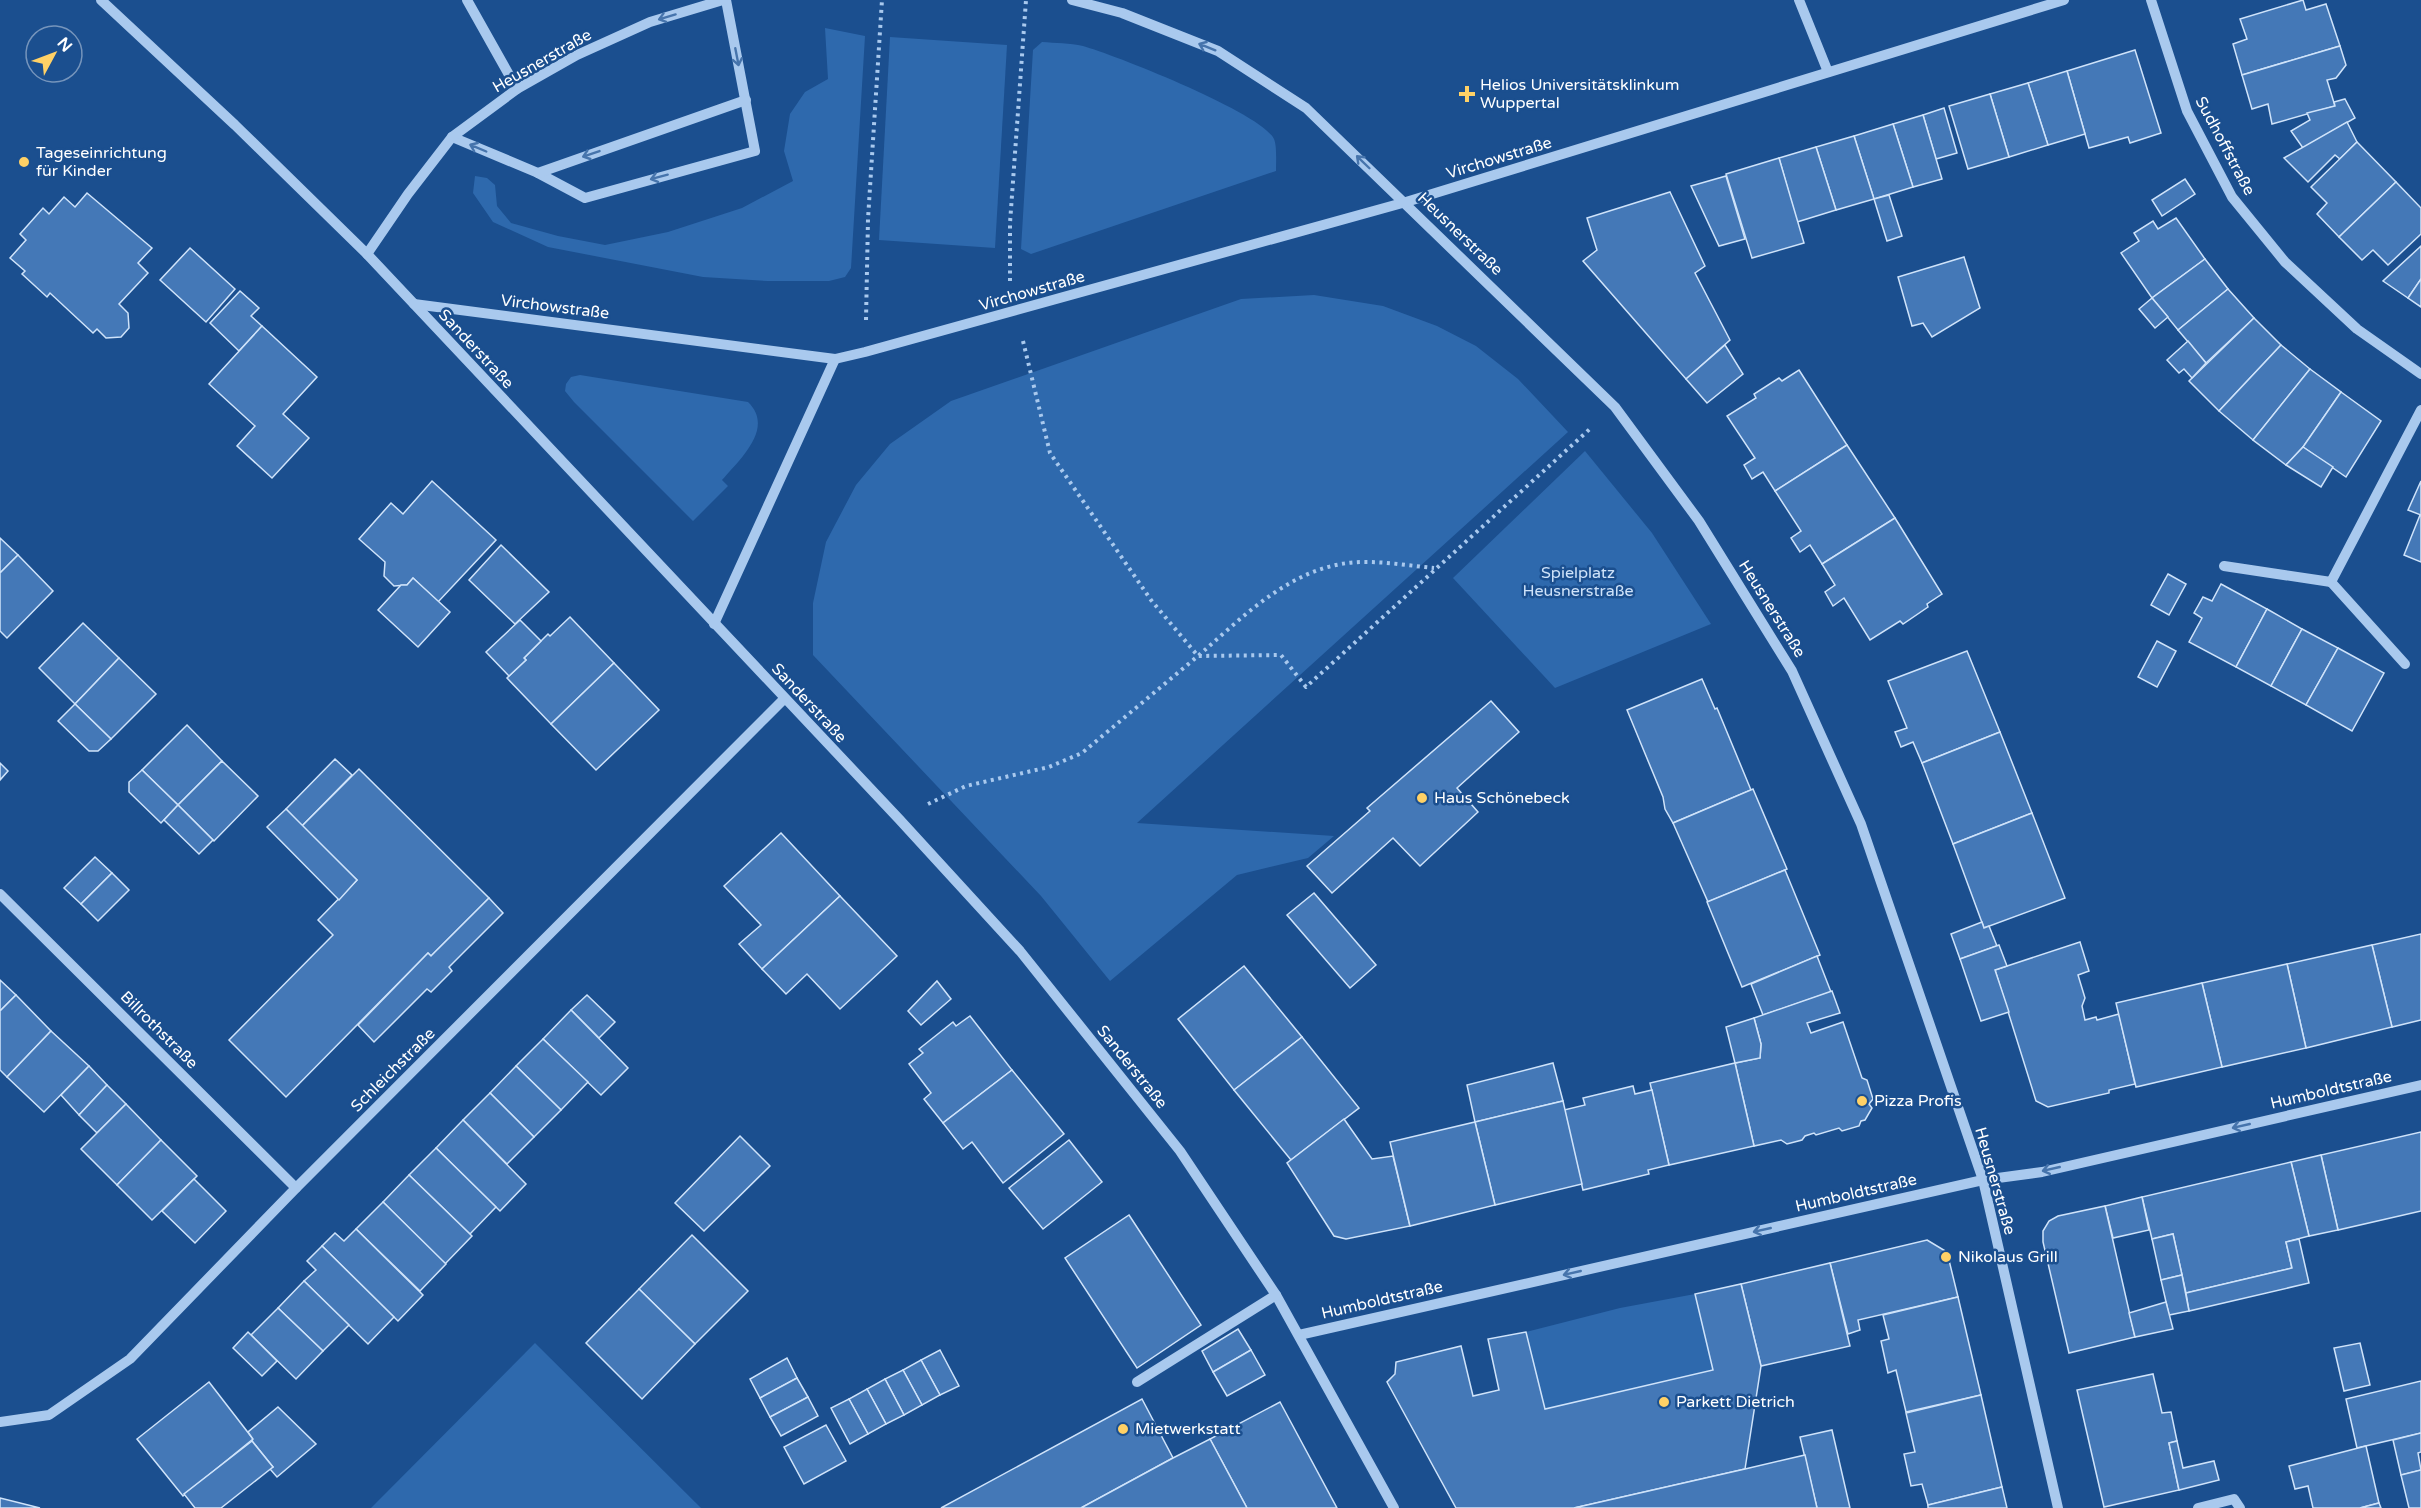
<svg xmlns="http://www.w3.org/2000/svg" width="2421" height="1508" font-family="'Varela Round',sans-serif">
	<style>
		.green { fill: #2e69ad }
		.building { fill: #4478b7; stroke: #cfe3fa; stroke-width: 1.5 }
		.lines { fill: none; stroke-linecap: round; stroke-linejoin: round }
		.path { stroke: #a9c9ee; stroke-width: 4; stroke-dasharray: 3 4.5; stroke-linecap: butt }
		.minor { stroke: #a9c9ee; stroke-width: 10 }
		.oneway { stroke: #4674ac }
		.poi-dot { fill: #ffd166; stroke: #1b4f8f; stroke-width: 2 }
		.labels { text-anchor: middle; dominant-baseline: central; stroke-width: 5; stroke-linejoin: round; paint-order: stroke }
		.street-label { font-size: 16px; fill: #fff; stroke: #1b4f8f }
		.poi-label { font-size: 16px; fill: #fff; stroke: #1b4f8f; text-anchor: start }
		.park-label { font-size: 16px; fill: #cfe3fa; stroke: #1b4f8f }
	</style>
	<rect width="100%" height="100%" fill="#1b4f8f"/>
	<g class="green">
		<path d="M825,28L865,36L851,268L845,277L829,281H768L703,277L548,247L493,222L473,193L475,176L487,178L495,185L497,206L511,223L558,236L605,245L668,232L742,208L793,181L784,151L790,114L805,92L828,79Z"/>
		<path d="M890,37L1007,45L995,248L879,240Z"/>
		<path d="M1042,42C1055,43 1070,43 1083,46C1115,55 1262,113 1274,139C1277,146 1276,162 1276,171L1031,254L1021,249L1033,50Z"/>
		<path d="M1314,295L1383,306L1437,326L1476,346L1518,379L1568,432L1137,823L1334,836L1308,858L1237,875L1110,981L1041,896L813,655V603L826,542L856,485L890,444L951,401L1241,299Z"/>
		<path d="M580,375L748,402C775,428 740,459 722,480L728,486L693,521L574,402L565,391L566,384L571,377Z"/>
		<path d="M1585,451L1652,533L1711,624L1555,688L1453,578Z"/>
		<path d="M1695,1294L1713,1370L1545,1409L1526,1332L1620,1308Z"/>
		<path d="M535,1343L701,1508H371Z"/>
	</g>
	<g class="building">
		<path d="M2303,0L2306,10L2326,4L2340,46L2242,75L2233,44L2247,39L2240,19Z"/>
		<path d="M2340,46L2346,65L2336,78L2327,80L2335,106L2272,124L2268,104L2252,109L2242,75Z"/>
		<path d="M2135,50L2161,133L2130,143L2128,137L2089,148L2067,71Z"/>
		<path d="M2067,71L2085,134L2048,145L2028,83Z"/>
		<path d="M2028,83L2048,145L2009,157L1990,94Z"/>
		<path d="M1990,94L2009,157L1968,169L1949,106Z"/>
		<path d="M2345,99L2355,118L2303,148L2291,131L2310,120L2307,113L2335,106L2334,102Z"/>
		<path d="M1944,108L1957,153L1936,159L1923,115Z"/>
		<path d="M1923,115L1942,179L1913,187L1893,124Z"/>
		<path d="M2347,122L2357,142L2340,159L2335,155L2308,182L2284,158Z"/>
		<path d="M1893,124L1913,187L1874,199L1854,136Z"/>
		<path d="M1854,136L1874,199L1836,210L1816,147Z"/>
		<path d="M2357,142L2396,182L2339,237L2317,214L2327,203L2311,187Z"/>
		<path d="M1816,147L1836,210L1797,222L1779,158Z"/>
		<path d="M1779,158L1804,243L1752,258L1726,174Z"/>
		<path d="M1726,176L1745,239L1719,246L1691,186Z"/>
		<path d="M2185,179L2195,194L2162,216L2152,200Z"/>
		<path d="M2396,182L2421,208V234L2388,265L2373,250L2362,260L2339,237Z"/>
		<path d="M1670,192L1705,266L1695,273L1730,340L1686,379L1583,261L1597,250L1587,218Z"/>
		<path d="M87,193L152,248L138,263L148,273L119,304L128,313L129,328L121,337L106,338L97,329L93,333L50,293L47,297L22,274L25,271L10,258L26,240L20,234L43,208L49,214L64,197L75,207Z"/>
		<path d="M1889,195L1902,236L1887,241L1874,199Z"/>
		<path d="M2176,218L2205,259L2152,298L2121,253L2139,241L2134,233L2153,221L2158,229Z"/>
		<path d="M2421,246V279L2408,298L2383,281Z"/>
		<path d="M190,248L235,289L206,322L160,280Z"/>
		<path d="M1964,257L1980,308L1932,337L1923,323L1912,326L1898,277Z"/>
		<path d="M2205,259L2228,289L2178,330L2152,298Z"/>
		<path d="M2421,279V307L2408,298Z"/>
		<path d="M2228,289L2254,318L2206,363L2178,330Z"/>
		<path d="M240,291L259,308L251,316L262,326L239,351L210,323Z"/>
		<path d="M2152,298L2168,317L2155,328L2139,309Z"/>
		<path d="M2254,318L2281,345L2219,411L2189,381Z"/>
		<path d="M262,326L317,377L283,414L309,438L272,478L237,446L255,426L209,384Z"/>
		<path d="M2188,341L2206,363L2192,378L2184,369L2179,373L2167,360Z"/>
		<path d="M1725,345L1743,374L1707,403L1686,379Z"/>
		<path d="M2281,345L2310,369L2253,440L2219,411Z"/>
		<path d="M2310,369L2341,392L2303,447L2286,465L2253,440Z"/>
		<path d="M1799,370L1847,445L1775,491L1763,472L1752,479L1744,465L1755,458L1727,416L1756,398L1754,394L1779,378L1782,381Z"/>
		<path d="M2341,392L2381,421L2346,477L2303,447Z"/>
		<path d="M1847,445L1895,518L1822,564L1810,545L1800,552L1791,538L1801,531L1775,491Z"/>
		<path d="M2303,447L2333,467L2321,487L2286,465Z"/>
		<path d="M432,481L496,540L438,602L413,578L407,585L394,586L384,576L385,562L359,539L391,503L403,514Z"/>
		<path d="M2421,481V515L2408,510Z"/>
		<path d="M2420,515H2421V562L2404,555Z"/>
		<path d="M1895,518L1942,594L1927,604L1928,607L1903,624L1900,621L1870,640L1844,598L1833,606L1825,592L1835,585L1822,564Z"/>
		<path d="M0,538L18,555L0,573Z"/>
		<path d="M501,545L549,592L515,624L469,580Z"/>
		<path d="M18,555L53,591L7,638L0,631V573Z"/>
		<path d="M2168,574L2186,584L2169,615L2151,605Z"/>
		<path d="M413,578L450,612L418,647L378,610L401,585H407Z"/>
		<path d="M2221,584L2267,609L2236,667L2189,642L2202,618L2194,613L2203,597L2212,601Z"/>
		<path d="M2267,609L2302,629L2271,686L2236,667Z"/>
		<path d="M570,617L614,663L551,724L507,678L526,660L524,658L548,634L550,636Z"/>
		<path d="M520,620L541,641L524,658L526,660L509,676L486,652Z"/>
		<path d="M83,623L119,658L75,704L39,668Z"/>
		<path d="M2302,629L2338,648L2306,705L2271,686Z"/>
		<path d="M2157,641L2176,651L2157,687L2138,677Z"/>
		<path d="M2338,648L2384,673L2352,731L2306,705Z"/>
		<path d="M1967,651L2000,732L1922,763L1913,742L1901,747L1895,732L1907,728L1888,681Z"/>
		<path d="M119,658L156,694L111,739L75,704Z"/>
		<path d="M614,663L659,710L596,770L551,724Z"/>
		<path d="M1702,679L1715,709L1717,708L1751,790L1673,823L1665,809L1663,797L1627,710Z"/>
		<path d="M1491,701L1519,732L1457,788L1478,812L1420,866L1393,838L1332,893L1307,866L1370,811L1367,808Z"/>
		<path d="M75,704L111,739L98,751H89L58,721Z"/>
		<path d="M187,725L222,761L178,805L142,770Z"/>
		<path d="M2000,732L2032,813L1953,844L1922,763Z"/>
		<path d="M335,759L352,775L302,826L286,809Z"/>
		<path d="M222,761L258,796L214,841L178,805Z"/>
		<path d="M0,763L8,771L0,780Z"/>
		<path d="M359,769L489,898L431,956L428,953L286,1097L229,1040L333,935L318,920L357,880L302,826Z"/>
		<path d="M142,770L178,805L161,823L129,792V782Z"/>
		<path d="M1753,789L1787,869L1708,902L1673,823Z"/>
		<path d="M178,805L213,840L199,854L164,820Z"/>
		<path d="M286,809L357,880L339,900L267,827Z"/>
		<path d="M2032,813L2065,898L1984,928L1953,844Z"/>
		<path d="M781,833L840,896L762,969L739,944L761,925L724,886Z"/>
		<path d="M95,857L112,873L81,904L64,888Z"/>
		<path d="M1785,870L1820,955L1742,987L1707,902Z"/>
		<path d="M112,873L129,890L98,921L81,904Z"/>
		<path d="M1314,893L1376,965L1350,988L1287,915Z"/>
		<path d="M840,896L897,956L840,1009L807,974L786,994L762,969Z"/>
		<path d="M489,898L503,913L449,967L452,971L431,992L427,989L374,1042L358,1025L428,953L431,956Z"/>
		<path d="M1982,922L1984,928L1989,926L1997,946L1960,959L1951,934Z"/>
		<path d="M2421,934V1020L2392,1027L2372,945Z"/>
		<path d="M2080,942L2089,971L2078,975L2085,998L2082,1006L2085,1020L2096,1017L2097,1020L2119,1014L2135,1084L2109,1090V1093L2048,1107L2036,1101L1995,970Z"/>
		<path d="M1999,945L2007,966L1995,970L2009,1012L1981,1021L1960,959Z"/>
		<path d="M2372,945L2392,1027L2306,1048L2287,964Z"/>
		<path d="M1817,956L1831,992L1763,1015L1751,984Z"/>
		<path d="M2287,964L2306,1048L2222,1067L2202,983Z"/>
		<path d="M1244,966L1302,1037L1234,1090L1178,1019Z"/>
		<path d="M0,980L16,995L0,1011Z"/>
		<path d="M937,981L951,999L921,1025L908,1011Z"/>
		<path d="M2202,983L2222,1067L2136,1087L2116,1003Z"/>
		<path d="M1832,991L1840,1013L1807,1023L1811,1033L1843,1022L1862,1078L1867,1080L1873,1099L1869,1104L1872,1108L1865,1120L1861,1121L1859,1126L1842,1131L1839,1128L1816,1135L1814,1133L1805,1136L1802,1140L1787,1144L1781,1140L1754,1146L1735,1063L1760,1058L1761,1044L1754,1018Z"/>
		<path d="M16,995L51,1031L7,1077L0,1070V1011Z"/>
		<path d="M587,995L615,1022L599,1038L571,1010Z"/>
		<path d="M571,1010L628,1068L601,1095L543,1039Z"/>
		<path d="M970,1016L1012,1070L943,1123L924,1099L931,1093L909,1064L923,1053L919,1049L953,1022L956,1026Z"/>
		<path d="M1754,1018L1761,1044L1760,1058L1735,1063L1726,1027Z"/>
		<path d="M51,1031L89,1066L44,1112L7,1077Z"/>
		<path d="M1302,1037L1359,1108L1291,1160L1234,1090Z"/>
		<path d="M543,1039L588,1082L561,1110L516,1066Z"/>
		<path d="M1553,1063L1563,1101L1475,1122L1467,1085Z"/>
		<path d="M1735,1063L1754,1146L1669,1165L1650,1083Z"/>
		<path d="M89,1066L107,1085L79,1115L61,1095Z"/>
		<path d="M516,1066L561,1110L534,1137L490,1093Z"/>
		<path d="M1012,1070L1064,1134L1003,1183L972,1142L963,1149L943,1123Z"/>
		<path d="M107,1085L126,1104L97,1133L79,1115Z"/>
		<path d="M1633,1086L1635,1094L1652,1090L1669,1165L1648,1170L1649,1174L1583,1190L1564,1110L1585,1105L1583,1098Z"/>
		<path d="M490,1093L534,1137L507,1164L463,1120Z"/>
		<path d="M1563,1101L1582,1184L1495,1205L1475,1122Z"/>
		<path d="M126,1104L161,1140L117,1185L81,1149Z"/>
		<path d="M1344,1119L1372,1159L1393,1156L1410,1226L1346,1239L1334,1236L1287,1163Z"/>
		<path d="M463,1120L526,1184L500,1211L436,1148Z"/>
		<path d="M1475,1122L1495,1205L1410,1226L1390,1142Z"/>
		<path d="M2421,1132V1211L2338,1230L2321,1155Z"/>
		<path d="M740,1136L770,1166L704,1231L675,1203Z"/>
		<path d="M161,1140L197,1176L152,1220L117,1185Z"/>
		<path d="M1069,1140L1102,1182L1043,1229L1009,1188Z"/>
		<path d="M436,1148L496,1207L470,1234L409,1175Z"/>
		<path d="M2321,1155L2338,1230L2309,1236L2291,1162Z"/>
		<path d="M2291,1162L2309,1236L2286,1242L2292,1268L2186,1293L2173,1234L2152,1239L2142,1197Z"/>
		<path d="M409,1175L472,1236L445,1264L383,1202Z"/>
		<path d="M194,1179L226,1211L195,1243L162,1211Z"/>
		<path d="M2142,1197L2149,1230L2113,1238L2105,1206Z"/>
		<path d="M383,1202L446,1264L420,1291L356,1229Z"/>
		<path d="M2105,1206L2135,1337L2069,1353L2043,1242V1231L2049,1221L2058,1216Z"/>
		<path d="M1129,1215L1201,1325L1137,1368L1065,1258Z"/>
		<path d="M356,1229L423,1295L398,1321L322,1246L335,1233L344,1241Z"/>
		<path d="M2173,1234L2182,1275L2161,1280L2152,1239Z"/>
		<path d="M692,1235L748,1291L695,1344L639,1289Z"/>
		<path d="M2299,1239L2309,1283L2189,1311L2186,1293L2292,1268L2286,1242Z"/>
		<path d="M1927,1240L1947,1252L1958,1297L1858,1320L1860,1330L1848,1334L1830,1263Z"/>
		<path d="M322,1246L394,1317L368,1344L304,1281L316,1270L307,1261Z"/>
		<path d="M1830,1263L1850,1346L1761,1366L1741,1284Z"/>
		<path d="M2182,1275L2189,1311L2169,1315L2161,1280Z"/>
		<path d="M304,1281L349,1325L323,1351L278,1308Z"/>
		<path d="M1741,1284L1761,1366L1745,1469L1574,1508H1456L1387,1382L1395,1374L1396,1362L1461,1346L1473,1396L1499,1390L1488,1339L1526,1332L1545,1409L1713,1370L1695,1294Z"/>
		<path d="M639,1289L695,1344L642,1399L586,1343Z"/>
		<path d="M1958,1297L1981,1395L1906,1412L1896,1370L1888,1373L1881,1341L1889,1339L1883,1315Z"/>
		<path d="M2166,1302L2173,1329L2135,1337L2129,1313Z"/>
		<path d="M278,1308L323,1351L296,1379L251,1335Z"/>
		<path d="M1238,1329L1251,1350L1213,1372L1202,1351Z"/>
		<path d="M248,1332L277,1361L262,1376L233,1348Z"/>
		<path d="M2360,1343L2370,1385L2344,1391L2334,1348Z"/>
		<path d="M940,1350L959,1386L940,1395L921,1360Z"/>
		<path d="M1251,1350L1265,1375L1227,1396L1213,1372Z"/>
		<path d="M787,1358L797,1378L760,1398L750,1379Z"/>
		<path d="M921,1360L940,1395L922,1405L903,1370Z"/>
		<path d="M903,1370L922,1405L904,1415L885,1379Z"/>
		<path d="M2153,1374L2162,1413L2171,1412L2177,1441L2169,1443L2179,1490L2104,1507L2077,1390Z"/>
		<path d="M797,1378L808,1397L770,1417L760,1398Z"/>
		<path d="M885,1379L904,1415L886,1424L867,1389Z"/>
		<path d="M2421,1381V1433L2357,1448L2346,1399Z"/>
		<path d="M209,1382L253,1439L183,1496L137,1439Z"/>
		<path d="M867,1389L886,1424L868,1434L849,1399Z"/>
		<path d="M1981,1395L2002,1487L1928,1505L1922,1484L1911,1486L1904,1454L1915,1452L1906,1413Z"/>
		<path d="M808,1397L818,1416L781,1436L770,1417Z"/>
		<path d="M849,1399L868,1434L850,1444L831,1408Z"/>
		<path d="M1142,1399L1173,1458L1081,1508H941Z"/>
		<path d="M1280,1402L1337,1508H1247L1210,1439Z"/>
		<path d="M278,1407L316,1444L277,1477L270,1469L273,1467L252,1441L253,1439L248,1432Z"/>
		<path d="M826,1425L846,1461L804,1484L784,1447Z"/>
		<path d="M1832,1430L1850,1508H1817L1800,1437Z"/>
		<path d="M2421,1433V1452L2418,1453L2421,1470L2401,1475L2393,1440Z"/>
		<path d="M1210,1439L1247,1508H1081L1173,1458Z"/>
		<path d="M252,1441L273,1467L221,1508H195L184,1494Z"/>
		<path d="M2177,1441L2183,1468L2214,1461L2219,1480L2179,1490L2169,1443Z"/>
		<path d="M2366,1446L2379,1503L2360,1508H2313L2308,1486L2295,1489L2289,1466Z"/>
		<path d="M1805,1455L1817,1508H1574L1745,1469Z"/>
		<path d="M2421,1470V1508H2409L2401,1475Z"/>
		<path d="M2002,1487L2007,1508H1928V1505Z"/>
		<path d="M0,1498L40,1508H0Z"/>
		<path d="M2379,1503L2381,1508H2360Z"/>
	</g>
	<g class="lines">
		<g class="path">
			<path d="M1010,281V223L1026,0"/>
			<path d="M866,320L868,219L882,0"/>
			<path d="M1023,341L1050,453L1151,600L1198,656C1246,614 1297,561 1366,562C1389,562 1412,566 1434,568"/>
			<path d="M928,804L966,786L1049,767L1082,753L1198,656L1281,655L1306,687L1592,427"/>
		</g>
		<g class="minor">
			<path d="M101,0L235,125L367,254L899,819L1020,951L1180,1151L1276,1295L1394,1508"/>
			<path d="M467,0L517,89"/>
			<path d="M1072,0L1122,13L1218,51L1306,108L1615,407L1699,521L1792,671L1861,824L1983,1180L2058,1508"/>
			<path d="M1799,0L1828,72"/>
			<path d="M2151,0L2187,111L2232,197L2285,262L2357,329L2421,374"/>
			<path d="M452,137L538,173L585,198L755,151L726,0"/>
			<path d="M538,173L746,100"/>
			<path d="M367,254L408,194L452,137L517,89L577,55L650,22L723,0"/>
			<path d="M414,304L835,359L865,352L1406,202L2064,0"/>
			<path d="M2224,566L2331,582"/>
			<path d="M714,624L835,359"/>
			<path d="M2405,664L2331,582L2421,410"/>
			<path d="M0,894L296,1188"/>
			<path d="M1299,1335L1983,1180L2042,1172L2421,1085"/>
			<path d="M1137,1382L1276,1295"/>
			<path d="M0,1422L49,1415L130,1359L296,1188L784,699"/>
			<path d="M2198,1508L2234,1499L2240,1508"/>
		</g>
	</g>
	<defs><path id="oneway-shaft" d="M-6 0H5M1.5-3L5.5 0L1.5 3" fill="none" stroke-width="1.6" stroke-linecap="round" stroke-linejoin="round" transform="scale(1.5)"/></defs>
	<g class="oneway">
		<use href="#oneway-shaft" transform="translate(667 17) rotate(163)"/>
		<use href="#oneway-shaft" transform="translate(1207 47) rotate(-158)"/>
		<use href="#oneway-shaft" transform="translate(737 57) rotate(79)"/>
		<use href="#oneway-shaft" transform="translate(478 148) rotate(-157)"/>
		<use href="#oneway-shaft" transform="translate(591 154) rotate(161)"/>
		<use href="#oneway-shaft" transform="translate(1363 162) rotate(-136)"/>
		<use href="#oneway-shaft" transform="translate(659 177) rotate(165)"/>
		<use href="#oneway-shaft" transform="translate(2241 1126) rotate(167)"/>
		<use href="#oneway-shaft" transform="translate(2051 1169) rotate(167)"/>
		<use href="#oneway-shaft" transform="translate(1762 1230) rotate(167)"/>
		<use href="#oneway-shaft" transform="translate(1572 1273) rotate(167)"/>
	</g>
	<g class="poi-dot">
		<path d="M1464 85h6v6h6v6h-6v6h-6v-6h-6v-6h6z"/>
		<circle cx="24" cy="162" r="6"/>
		<circle cx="1422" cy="798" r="6"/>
		<circle cx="1862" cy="1101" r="6"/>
		<circle cx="1946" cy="1257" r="6"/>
		<circle cx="1664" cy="1402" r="6"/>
		<circle cx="1123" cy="1429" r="6"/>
	</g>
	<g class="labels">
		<g class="street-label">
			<text transform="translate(542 61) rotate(-30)">Heusnerstraße</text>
			<text transform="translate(2225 146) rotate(62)">Sudhoffstraße</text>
			<text transform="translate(1499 158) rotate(-17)">Virchowstraße</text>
			<text transform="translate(1460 234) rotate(44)">Heusnerstraße</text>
			<text transform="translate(1032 291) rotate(-16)">Virchowstraße</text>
			<text transform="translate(555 307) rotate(7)">Virchowstraße</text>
			<text transform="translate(476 349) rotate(47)">Sanderstraße</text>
			<text transform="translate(1772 609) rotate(58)">Heusnerstraße</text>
			<text transform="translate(809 703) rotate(47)">Sanderstraße</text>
			<text transform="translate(159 1030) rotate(45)">Billrothstraße</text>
			<text transform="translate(1132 1067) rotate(51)">Sanderstraße</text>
			<text transform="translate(393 1070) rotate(-45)">Schleichstraße</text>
			<text transform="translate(2331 1090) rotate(-13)">Humboldtstraße</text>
			<text transform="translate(1995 1181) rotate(74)">Heusnerstraße</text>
			<text transform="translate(1856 1193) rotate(-13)">Humboldtstraße</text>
			<text transform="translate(1382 1300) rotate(-13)">Humboldtstraße</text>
		</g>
		<g class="poi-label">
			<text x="1480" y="85">Helios Universitätsklinkum<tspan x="1480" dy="18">Wuppertal</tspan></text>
			<text x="36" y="153">Tageseinrichtung<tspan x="36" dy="18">für Kinder</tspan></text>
			<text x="1434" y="798">Haus Schönebeck</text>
			<text x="1874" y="1101">Pizza Profis</text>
			<text x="1958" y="1257">Nikolaus Grill</text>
			<text x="1676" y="1402">Parkett Dietrich</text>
			<text x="1135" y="1429">Mietwerkstatt</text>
		</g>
		<g class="park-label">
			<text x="1578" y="573">Spielplatz<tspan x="1578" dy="18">Heusnerstraße</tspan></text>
		</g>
	</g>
	<g transform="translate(54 54) rotate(49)"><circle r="28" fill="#1b4f8f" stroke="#7695bc" stroke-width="1.5"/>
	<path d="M0-4.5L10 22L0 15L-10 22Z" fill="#ffd166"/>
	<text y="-9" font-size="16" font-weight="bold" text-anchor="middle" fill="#ffffff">N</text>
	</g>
</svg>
